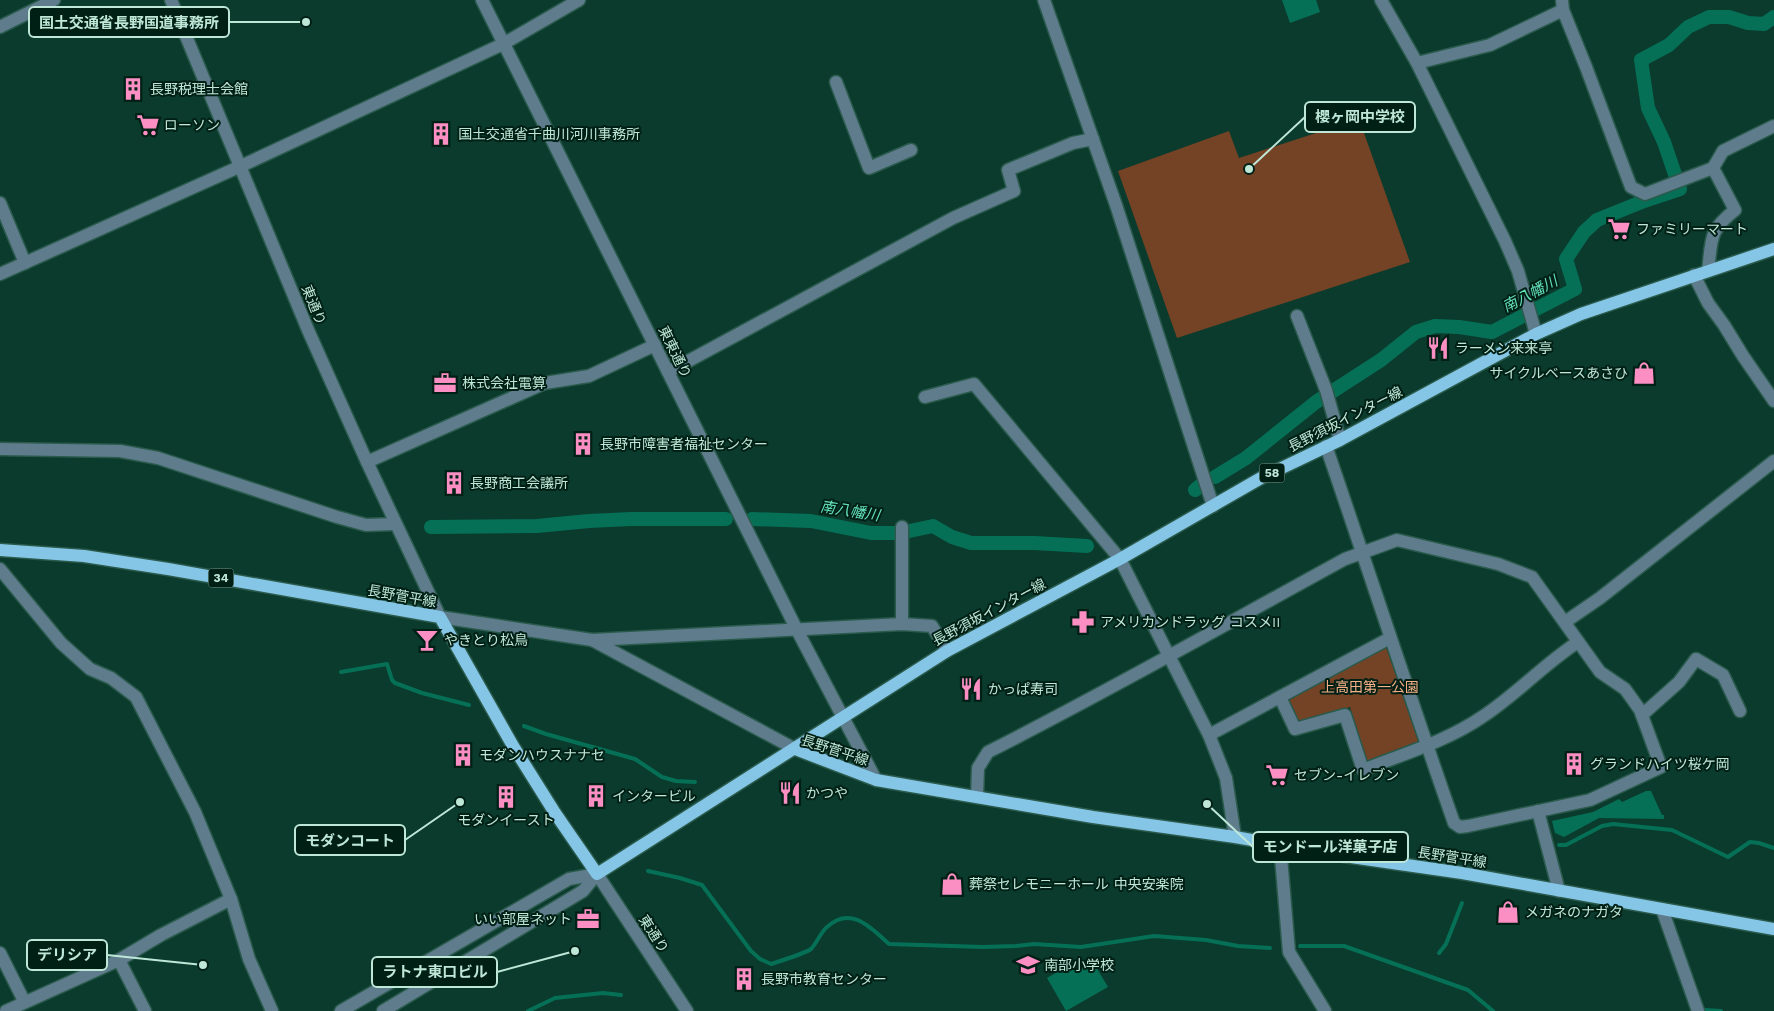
<svg xmlns="http://www.w3.org/2000/svg" width="1774" height="1011" font-family="'Work Sans','Noto Sans JP',sans-serif">
	<style>
		.green { fill: #744224 }
		.water { fill: #067057 }
		.lines { fill: none; stroke-linecap: round; stroke-linejoin: round }
		.stream { stroke: #067057; stroke-width: 4 }
		.canal { stroke: #067057; stroke-width: 14 }
		.minor-casing { stroke: #2a5a4c; stroke-width: 15 }
		.major-casing { stroke: #2a5a4c; stroke-width: 15 }
		.minor { stroke: #5e7c8c; stroke-width: 12 }
		.major { stroke: #85c6e6; stroke-width: 12 }
		.labels { text-anchor: middle; dominant-baseline: central; stroke-width: 4; stroke-linejoin: round; paint-order: stroke }
		.shield { fill: #002016; stroke: #85ab9d; stroke-width: 1 }
		.shield-label { font-size: 12px; font-weight: bold; fill: #bee7d7 }
		.poi-label { font-size: 14px; fill: #bee7d7; stroke: #002016; text-anchor: start }
		.street-label { font-size: 14px; fill: #bee7d7; stroke: #002016 }
		.park-label { font-size: 14px; fill: #f6af87; stroke: #002016 }
		.water-label { font-size: 15px; font-style: italic; fill: #63dfb9; stroke: #002016 }
		.leader { fill: none; stroke: #bee7d7; stroke-width: 2 }
		.callout-dot { fill: #bee7d7; stroke: #002016; stroke-width: 2 }
		.callout { fill: #002016; stroke: #bee7d7; stroke-width: 2 }
		.callout-label { font-size: 15px; text-anchor: middle; font-weight: bold; fill: #bee7d7 }
	</style>
	<rect width="100%" height="100%" fill="#0a3b2d"/>
	<g class="green">
		<path d="M1359,119L1410,262L1177,338L1118,171L1229,131L1239,158Z"/>
		<path d="M1386,647L1419,743L1368,763L1350,707L1299,723L1287,698Z"/>
	</g>
	<g class="water">
		<path d="M1282,0H1316L1320,12L1290,23Z"/>
		<path d="M1646,791H1651L1662,815H1664V819L1599,818L1564,837L1555,833L1552,821L1593,812L1619,799L1622,802Z"/>
		<path d="M1093,962L1108,987L1066,1011L1047,978L1071,964L1076,972Z"/>
	</g>
	<g class="lines">
		<g class="stream">
			<path d="M341,672L387,664L392,680L395,683L422,693L469,705"/>
			<path d="M524,726L546,734L635,759L662,777L676,781L695,782"/>
			<path d="M1559,845H1566L1602,826L1613,824L1672,830L1728,857L1750,842L1759,843L1774,848"/>
			<path d="M648,871L680,878L702,885L751,951L760,959L771,964C780,961 804,954 811,949C817,943 820,933 827,927C851,905 871,928 889,944L983,947L1016,946L1034,944L1081,947L1154,936L1206,940L1238,946L1270,948"/>
			<path d="M1300,946H1344L1468,990L1493,1011"/>
			<path d="M1439,953L1446,944L1462,903"/>
			<path d="M1705,1010L1721,1011"/>
			<path d="M528,1011L555,998L603,993L621,995"/>
		</g>
		<g class="canal">
			<path d="M1215,477L1246,458L1316,402L1381,360L1416,332L1435,326L1459,327L1492,332L1575,289L1566,259L1584,232L1597,220L1644,201L1680,189L1664,142L1648,108L1641,60L1669,45L1688,27L1709,17H1729L1748,23L1764,24L1774,17"/>
			<path d="M1195,490L1201,485"/>
			<path d="M752,519L811,521L871,533H900L933,526L952,537L971,543H1034L1087,546"/>
			<path d="M431,527L537,526L589,521L631,519H726"/>
		</g>
		<defs>
			<g id="minor">
				<path d="M171,0L308,330L367,462L440,617L592,640L795,749"/>
				<path d="M482,0L797,630L876,780"/>
				<path d="M1044,0L1116,205L1213,506"/>
				<path d="M1381,0L1417,63L1505,241L1518,271L1536,334"/>
				<path d="M1562,0L1563,10L1586,67L1631,187L1645,194L1713,168L1735,210C1708,231 1712,240 1708,271"/>
				<path d="M0,27L54,0"/>
				<path d="M1417,63L1490,45L1563,10"/>
				<path d="M836,82L869,168L911,150"/>
				<path d="M1713,168L1723,151L1774,126"/>
				<path d="M0,203L25,263"/>
				<path d="M0,274L241,166L503,44L579,0"/>
				<path d="M1694,275L1708,303L1724,325L1743,356L1774,401"/>
				<path d="M1297,316L1326,390L1340,440"/>
				<path d="M668,372L953,218L1014,191L1008,170L1073,143L1093,139"/>
				<path d="M925,397L974,384L1120,559L1209,735L1226,778L1235,837"/>
				<path d="M0,449L120,451L158,458L337,517L366,525L395,524"/>
				<path d="M367,462L545,383L589,376L655,345"/>
				<path d="M902,527V624"/>
				<path d="M0,569L61,643L90,669L111,678L136,697L195,812L231,899L249,959L272,1011"/>
				<path d="M1565,622L1600,598L1774,461"/>
				<path d="M592,640L902,624L932,626L947,651"/>
				<path d="M1280,697L1295,729L1345,715L1363,770C1403,754 1447,741 1482,717C1516,695 1544,664 1578,642"/>
				<path d="M1642,715L1679,682L1696,659L1723,675L1740,711"/>
				<path d="M1209,735L1390,638"/>
				<path d="M977,797L978,768L988,752C1109,691 1226,624 1345,559L1397,540L1498,564L1532,577L1600,672L1625,689L1640,710L1661,767L1590,800L1468,826L1460,827L1454,823C1410,698 1369,571 1326,446"/>
				<path d="M1538,811L1559,891"/>
				<path d="M1280,845L1289,952L1325,1011"/>
				<path d="M597,874L687,1011"/>
				<path d="M1662,909L1698,1011"/>
				<path d="M0,953L24,1001"/>
				<path d="M119,960L145,1011"/>
				<path d="M6,1011L119,960L161,935L231,899"/>
				<path d="M341,1011L569,879L597,874"/>
				<path d="M383,1011L583,891L597,874"/>
			</g>
			<g id="major">
				<path d="M0,550L84,556L168,569L440,617L513,746L555,813L597,874L947,651L1120,559L1261,478L1340,440L1536,334L1581,314L1774,249"/>
				<path d="M795,749L876,780L1093,817L1235,837L1337,855L1462,873L1774,929"/>
			</g>
		</defs>
		<use href="#minor" class="minor-casing"/>
		<use href="#major" class="major-casing"/>
		<use href="#minor" class="minor"/>
		<use href="#major" class="major"/>
	</g>
	<defs>
		<symbol id="building-bare" viewBox="-9 -9 18 18"><path d="M-4-6H4V6H1V3H-1V6H-4ZM-2.5-4.3h1.7v1.8h-1.7ZM.8-4.3h1.7v1.8H.8ZM-2.5-1h1.7V.8h-1.7ZM.8-1h1.7V.8H.8Z" fill="#fb8fc4" stroke="#002016" stroke-width="2.5" paint-order="stroke"/></symbol>
		<symbol id="supermarket-bare" viewBox="-9 -9 18 18"><path d="M-6-5.5h2.5l.6 2H6L4.5 2H-2.5L-4.4-4H-6ZM-1.5 3.2a1.3 1.3 0 1 0 .1 0ZM3 3.2a1.3 1.3 0 1 0 .1 0Z" fill="#fb8fc4" stroke="#002016" stroke-width="2.5" paint-order="stroke"/></symbol>
		<symbol id="restaurant-bare" viewBox="-9 -9 18 18"><path d="M-5-6h1v4h1v-4h1v4h1v-4h1v5L-1.5 .5V6h-2V.5L-5-1ZM5-6V6H3V1.5H1.5Q1.5-4 5-6Z" fill="#fb8fc4" stroke="#002016" stroke-width="2.5" paint-order="stroke"/></symbol>
		<symbol id="shop-bare" viewBox="-9 -9 18 18"><path d="M-5-2.5h2.3a2.7 3.5 0 0 1 5.4 0H5L5.5 6h-11ZM-1.5-2.5h3a1.5 2.3 0 0 0-3 0Z" fill="#fb8fc4" stroke="#002016" stroke-width="2.5" paint-order="stroke"/></symbol>
		<symbol id="office-bare" viewBox="-9 -9 18 18"><path d="M-6-3h4V-5.5h4V-3h4V5H-6ZM-1-4.5V-3h2v-1.5ZM-6 0V1H6V0Z" fill="#fb8fc4" stroke="#002016" stroke-width="2.5" paint-order="stroke"/></symbol>
		<symbol id="pharmacy-bare" viewBox="-9 -9 18 18"><path d="M-2-6h4v4h4v4h-4v4h-4v-4h-4v-4h4Z" fill="#fb8fc4" stroke="#002016" stroke-width="2.5" paint-order="stroke"/></symbol>
		<symbol id="bar-bare" viewBox="-9 -9 18 18"><path d="M-6-5H6L.8 .8V4.5H3.5V6h-7V4.5H-.8V.8Z" fill="#fb8fc4" stroke="#002016" stroke-width="2.5" paint-order="stroke"/></symbol>
		<symbol id="school-bare" viewBox="-9 -9 18 18"><path d="M0-5L7-2L0 1L-7-2ZM-4 1L0 2.5L4 1V4Q0 6-4 4Z" fill="#fb8fc4" stroke="#002016" stroke-width="2.5" paint-order="stroke"/></symbol>
	</defs>
	<g fill-rule="evenodd">
		<use href="#building-bare" x="117" y="73" width="32" height="32"/>
		<use href="#supermarket-bare" x="132" y="109" width="32" height="32"/>
		<use href="#building-bare" x="425" y="118" width="32" height="32"/>
		<use href="#supermarket-bare" x="1603" y="213" width="32" height="32"/>
		<use href="#restaurant-bare" x="1422" y="332" width="32" height="32"/>
		<use href="#shop-bare" x="1628" y="357" width="32" height="32"/>
		<use href="#office-bare" x="429" y="367" width="32" height="32"/>
		<use href="#building-bare" x="567" y="428" width="32" height="32"/>
		<use href="#building-bare" x="438" y="467" width="32" height="32"/>
		<use href="#pharmacy-bare" x="1067" y="606" width="32" height="32"/>
		<use href="#bar-bare" x="411" y="624" width="32" height="32"/>
		<use href="#restaurant-bare" x="955" y="673" width="32" height="32"/>
		<use href="#building-bare" x="447" y="739" width="32" height="32"/>
		<use href="#building-bare" x="1558" y="748" width="32" height="32"/>
		<use href="#supermarket-bare" x="1261" y="759" width="32" height="32"/>
		<use href="#restaurant-bare" x="774" y="777" width="32" height="32"/>
		<use href="#building-bare" x="580" y="780" width="32" height="32"/>
		<use href="#building-bare" x="490" y="781" width="32" height="32"/>
		<use href="#shop-bare" x="936" y="868" width="32" height="32"/>
		<use href="#shop-bare" x="1492" y="896" width="32" height="32"/>
		<use href="#office-bare" x="572" y="903" width="32" height="32"/>
		<use href="#school-bare" x="1012" y="949" width="32" height="32"/>
		<use href="#building-bare" x="728" y="963" width="32" height="32"/>
	</g>
	<g class="labels">
		<g class="shield">
			<rect x="1259.5" y="463.5" width="25" height="19" rx="4"/>
			<rect x="208.5" y="568.5" width="25" height="19" rx="4"/>
		</g>
		<g class="shield-label">
			<text x="1272" y="473">58</text>
			<text x="221" y="578">34</text>
		</g>
		<g class="poi-label">
			<text x="150" y="89">長野税理士会館</text>
			<text x="164" y="125">ローソン</text>
			<text x="458" y="134">国土交通省千曲川河川事務所</text>
			<text x="1636" y="229">ファミリーマート</text>
			<text x="1455" y="348">ラーメン来来亭</text>
			<text x="1628" y="373" text-anchor="end">サイクルベースあさひ</text>
			<text x="462" y="383">株式会社電算</text>
			<text x="600" y="444">長野市障害者福祉センター</text>
			<text x="470" y="483">長野商工会議所</text>
			<text x="1100" y="622">アメリカンドラッグ コスメII</text>
			<text x="444" y="640">やきとり松鳥</text>
			<text x="988" y="689">かっぱ寿司</text>
			<text x="479" y="755">モダンハウスナナセ</text>
			<text x="1590" y="764">グランドハイツ桜ケ岡</text>
			<text x="1294" y="775">セブン-イレブン</text>
			<text x="806" y="793">かつや</text>
			<text x="612" y="796">インタービル</text>
			<text x="506" y="820" text-anchor="middle">モダンイースト</text>
			<text x="969" y="884">葬祭セレモニーホール 中央安楽院</text>
			<text x="1525" y="912">メガネのナガタ</text>
			<text x="572" y="919" text-anchor="end">いい部屋ネット</text>
			<text x="1044" y="965">南部小学校</text>
			<text x="761" y="979">長野市教育センター</text>
		</g>
		<g class="street-label">
			<text transform="translate(314 305) rotate(68)">東通り</text>
			<text transform="translate(675 352) rotate(64)">東東通り</text>
			<text transform="translate(1345 419) rotate(-27)">長野須坂インター線</text>
			<text transform="translate(402 596) rotate(10)">長野菅平線</text>
			<text transform="translate(989 612) rotate(-28)">長野須坂インター線</text>
			<text transform="translate(835 750) rotate(18)">長野菅平線</text>
			<text transform="translate(1452 857) rotate(9)">長野菅平線</text>
			<text transform="translate(654 934) rotate(57)">東通り</text>
		</g>
		<g class="park-label">
			<text x="1370" y="687">上高田第一公園</text>
		</g>
		<g class="water-label">
			<text transform="translate(1530 294) rotate(-28)">南八幡川</text>
			<text transform="translate(850 511) rotate(9)">南八幡川</text>
		</g>
	</g>
	<path class="leader" d="M306 22L229 22M1249 169L1305 117M460 802L405 840M1207 804L1253 847M203 965L107 955M575 951L497 972"/>
	<g class="callout-dot">
		<circle cx="306" cy="22" r="5"/>
		<circle cx="1249" cy="169" r="5"/>
		<circle cx="460" cy="802" r="5"/>
		<circle cx="1207" cy="804" r="5"/>
		<circle cx="203" cy="965" r="5"/>
		<circle cx="575" cy="951" r="5"/>
	</g>
	<g class="callout">
		<rect x="29" y="7" width="200" height="30" rx="5"/>
		<rect x="1305" y="102" width="110" height="30" rx="5"/>
		<rect x="295" y="825" width="110" height="30" rx="5"/>
		<rect x="1253" y="832" width="155" height="30" rx="5"/>
		<rect x="27" y="940" width="80" height="30" rx="5"/>
		<rect x="372" y="957" width="125" height="30" rx="5"/>
	</g>
	<g class="callout-label">
		<text x="129" y="28">国土交通省長野国道事務所</text>
		<text x="1360" y="122">櫻ヶ岡中学校</text>
		<text x="350" y="846">モダンコート</text>
		<text x="1330" y="852">モンドール洋菓子店</text>
		<text x="67" y="960">デリシア</text>
		<text x="435" y="977">ラトナ東口ビル</text>
	</g>
</svg>
